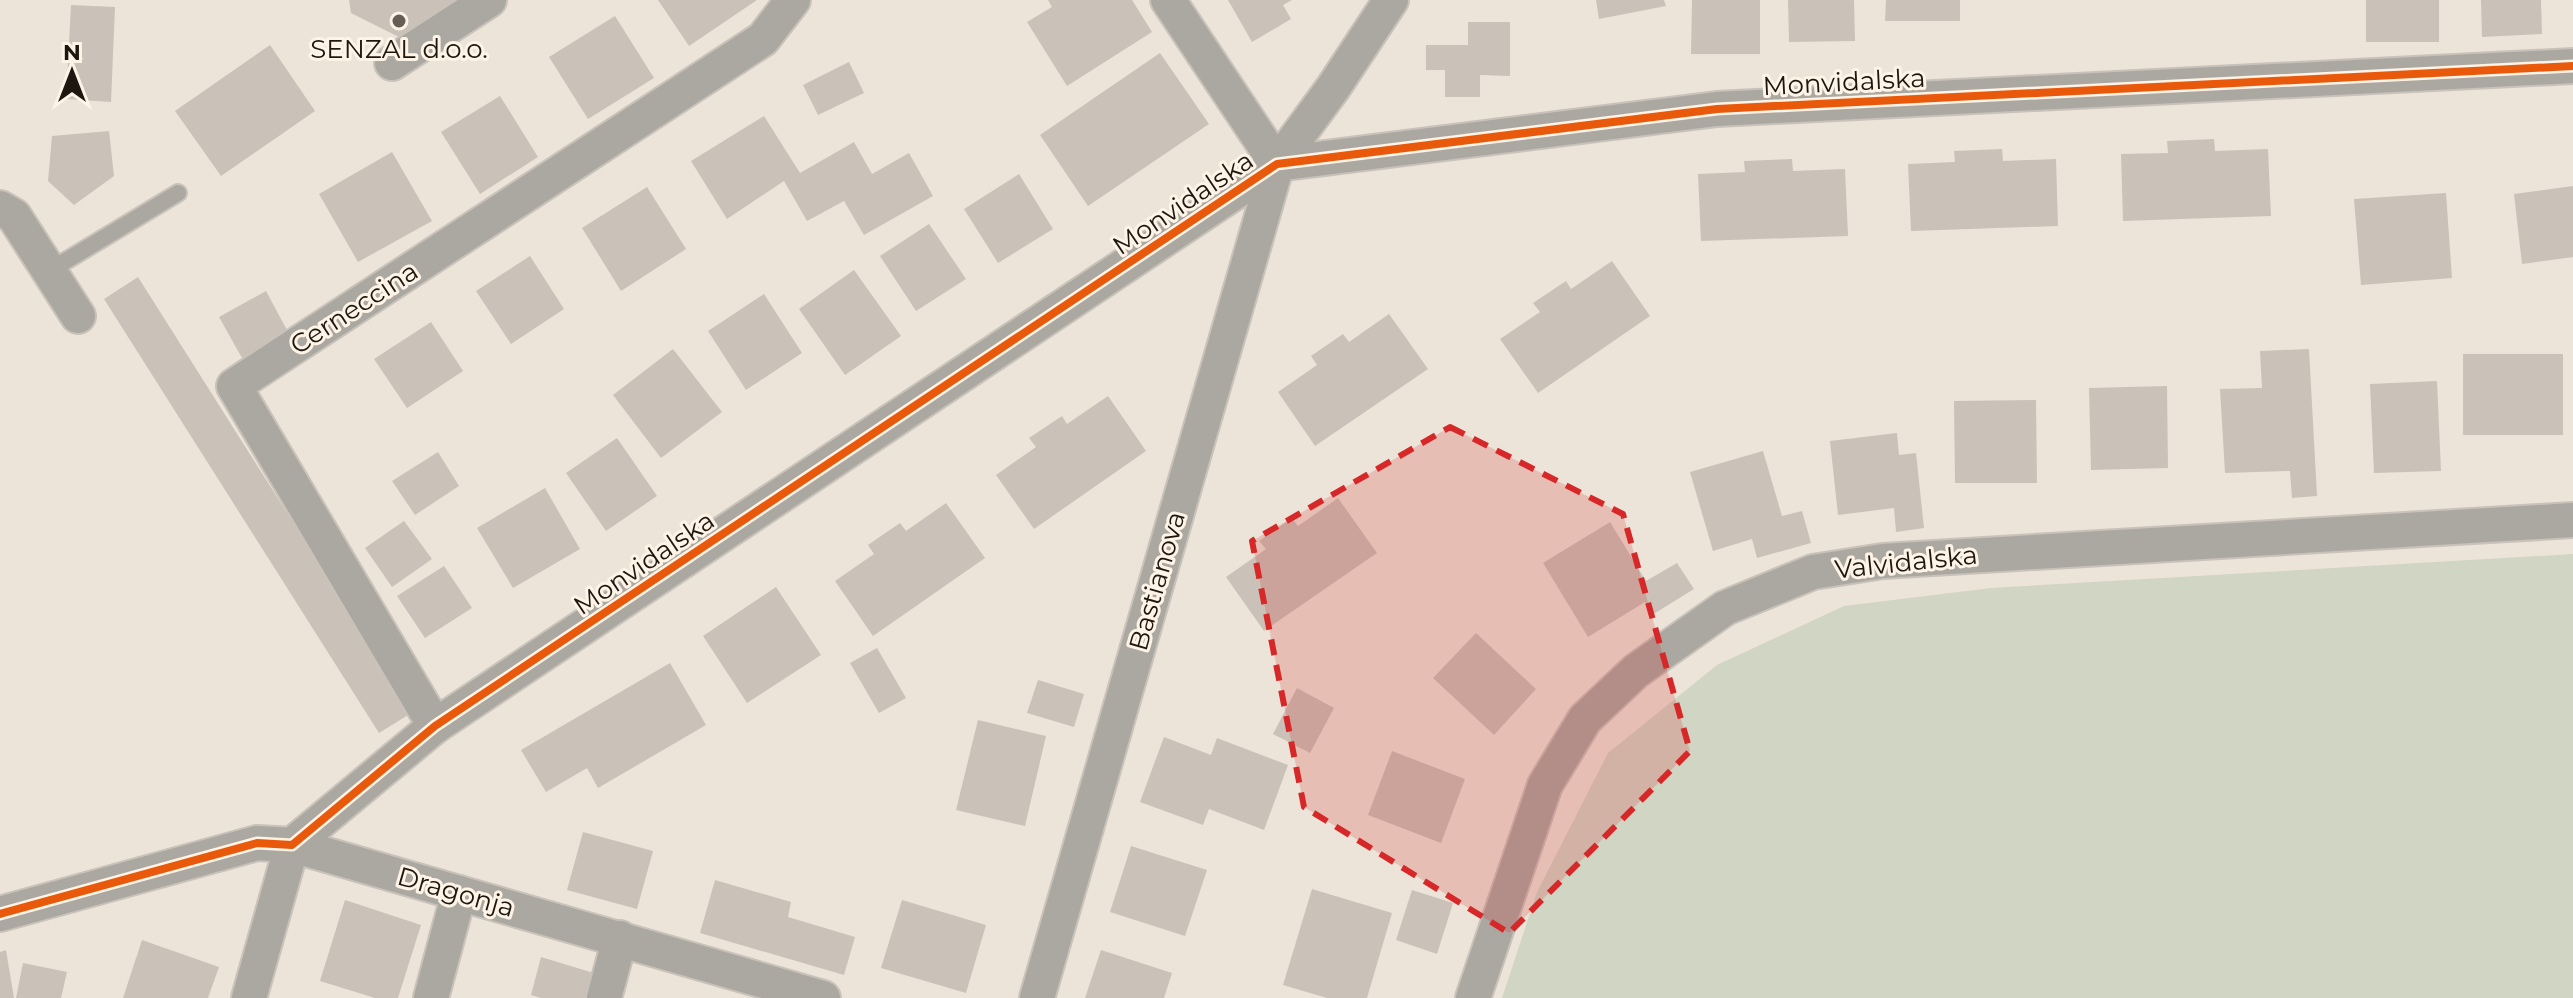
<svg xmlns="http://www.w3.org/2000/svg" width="2573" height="998" font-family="Montserrat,sans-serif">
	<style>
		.green { fill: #d1d5c3 }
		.building { fill: #cac2b8 }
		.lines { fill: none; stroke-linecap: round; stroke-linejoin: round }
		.service-casing { stroke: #c9c2ba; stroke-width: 20 }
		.minor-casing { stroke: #c9c2ba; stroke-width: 38 }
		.service { stroke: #aba8a1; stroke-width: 16 }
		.minor { stroke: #aba8a1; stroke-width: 34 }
		.cycleway-casing { stroke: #fdf3e6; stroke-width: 13 }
		.cycleway { stroke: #e8590c; stroke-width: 8 }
		.marked { fill: #d62828; fill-opacity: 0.2; stroke: #d62828; stroke-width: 6; stroke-dasharray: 16 10; stroke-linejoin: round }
		.poi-dot { fill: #655f56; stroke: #fdf3e6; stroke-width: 3 }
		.labels { text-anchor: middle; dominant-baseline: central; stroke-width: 6; stroke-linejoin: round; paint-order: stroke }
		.poi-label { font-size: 26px; fill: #1d1710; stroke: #fdf3e6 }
		.street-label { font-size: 26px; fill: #1d1710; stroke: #fdf3e6 }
	</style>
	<rect width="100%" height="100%" fill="#ece4d8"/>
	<path class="green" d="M2573,554V998H1502L1537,892L1608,753L1717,665L1844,606L1991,588Z"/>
	<g class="building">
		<path d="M349,0H461L403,39L351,13Z"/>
		<path d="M658,0H757L689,46Z"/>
		<path d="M1048,0H1132L1152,32L1067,86L1027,22L1052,7Z"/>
		<path d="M1228,0H1292L1283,5L1291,19L1252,42Z"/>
		<path d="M1596,0H1664L1666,6L1599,19Z"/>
		<path d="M1692,0H1760V54H1691Z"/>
		<path d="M1788,0H1854L1855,41L1789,42Z"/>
		<path d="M1886,0H1960V21H1885Z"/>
		<rect x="2366" y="0" width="73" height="42"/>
		<path d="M2481,0H2541L2542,34L2482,37Z"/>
		<path d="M71,5L115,7L111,102L66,99Z"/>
		<path d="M615,16L654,78L588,119L549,57Z"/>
		<path d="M1468,22H1510V76L1480,75V97H1445V70H1426V45H1468Z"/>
		<path d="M270,45L315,111L221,176L175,111Z"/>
		<path d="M1160,53L1209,124L1088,206L1040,135Z"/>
		<path d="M849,62L864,93L818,115L803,85Z"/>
		<path d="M500,96L538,157L480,194L441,132Z"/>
		<path d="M764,116L800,173L854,142L872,174L909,153L933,196L864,235L844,201L807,221L784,181L727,219L691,161Z"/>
		<path d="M109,131L114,176L74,205L48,181L52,136Z"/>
		<path d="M2214,139L2215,151L2268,149L2271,216L2123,221L2121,154L2168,153L2167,141Z"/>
		<path d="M2002,149L2003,161L2056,159L2058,226L1911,231L1908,164L1955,162L1954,151Z"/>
		<path d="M392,152L432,221L358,262L319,194Z"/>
		<path d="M1792,159L1793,171L1845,169L1848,236L1701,241L1698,174L1745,172L1744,161Z"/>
		<path d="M1019,174L1053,229L998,263L964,209Z"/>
		<path d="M2573,186V257L2522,264L2514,194Z"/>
		<path d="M647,187L686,249L621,291L582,228Z"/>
		<path d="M2446,193L2452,278L2361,285L2354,199Z"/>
		<path d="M929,224L966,279L916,311L880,256Z"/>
		<path d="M530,256L564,309L511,344L476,291Z"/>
		<path d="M1612,261L1650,316L1538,393L1500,339L1540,312L1533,303L1566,281L1571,289Z"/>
		<path d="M854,270L901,336L845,375L799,309Z"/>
		<path d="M138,277L413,712L379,733L104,299Z"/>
		<path d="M266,291L288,332L242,358L219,317Z"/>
		<path d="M764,294L802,353L746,390L708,331Z"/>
		<path d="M1389,314L1428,369L1315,446L1278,392L1317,365L1311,356L1343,334L1349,342Z"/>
		<path d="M431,322L463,371L407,408L374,359Z"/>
		<path d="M673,349L722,412L661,458L613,395Z"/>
		<path d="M2309,349L2317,496L2292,498L2290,471L2225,473L2220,389L2262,388L2260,351Z"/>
		<rect x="2463" y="354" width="100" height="81"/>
		<path d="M2437,381L2441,471L2374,473L2370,384Z"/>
		<path d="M2167,386L2168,468L2091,470L2089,388Z"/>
		<path d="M1108,396L1146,451L1034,529L996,475L1036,447L1029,438L1062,416L1067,424Z"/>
		<path d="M2036,400L2037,483H1955L1954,401Z"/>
		<path d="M1897,433L1899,455L1916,453L1924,528L1896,532L1894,508L1838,515L1830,441Z"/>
		<path d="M617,438L657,496L606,531L566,473Z"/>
		<path d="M1763,451L1782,516L1802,511L1811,543L1757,558L1752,539L1713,551L1690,472Z"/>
		<path d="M438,452L459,486L415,515L392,481Z"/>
		<path d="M545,488L580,549L513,588L477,528Z"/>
		<path d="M1338,498L1377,553L1264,631L1226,577L1266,549L1259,541L1292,518L1298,526Z"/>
		<path d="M946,503L985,558L873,636L835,581L874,554L868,545L900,523L906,531Z"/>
		<path d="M404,521L432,559L392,587L365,548Z"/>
		<path d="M1610,522L1646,581L1677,563L1694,589L1652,615L1645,602L1588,637L1543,563Z"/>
		<path d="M444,566L472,608L425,638L397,596Z"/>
		<path d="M776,587L821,655L747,703L703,636Z"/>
		<path d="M1476,633L1536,689L1494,735L1433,678Z"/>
		<path d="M877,648L906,698L879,713L850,663Z"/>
		<path d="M670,663L706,725L598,788L587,768L546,792L521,750Z"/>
		<path d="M1038,680L1084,694L1074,727L1027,713Z"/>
		<path d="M1297,688L1334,708L1310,753L1273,734Z"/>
		<path d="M978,720L1046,736L1025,826L956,810Z"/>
		<path d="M1164,737L1211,755L1217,738L1288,765L1264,830L1209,809L1203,825L1140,802Z"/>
		<path d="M1392,751L1465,779L1441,843L1368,815Z"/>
		<path d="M583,832L653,851L637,909L567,890Z"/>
		<path d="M1131,846L1207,870L1185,936L1110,912Z"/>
		<path d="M715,880L791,902L788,917L855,937L844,975L700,933Z"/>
		<path d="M1312,889L1392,913L1367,998H1327L1283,985Z"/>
		<path d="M1412,890L1453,903L1437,954L1396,940Z"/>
		<path d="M345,900L421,925L398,998H375L320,981Z"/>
		<path d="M902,900L986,925L966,993L881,968Z"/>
		<path d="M142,940L219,967L208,998H123Z"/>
		<path d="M6,950L14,998H0V952Z"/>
		<path d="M1101,950L1172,973L1164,998H1085Z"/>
		<path d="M541,957L597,974L591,998H541L531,995Z"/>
		<path d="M23,963L67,972L61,998H16Z"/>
	</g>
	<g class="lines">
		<defs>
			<path id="service" d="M49,271L178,193"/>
			<g id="minor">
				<path d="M1168,0L1277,164"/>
				<path d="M392,63L489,0"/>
				<path d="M0,208L14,216L78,316"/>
				<path d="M435,726L234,386L763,39L793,0"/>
				<path d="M0,914L257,843L292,845L435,726L1277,164L1717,109L2573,66"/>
				<path d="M249,998L292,845L823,998"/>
				<path d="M431,998L459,893"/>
				<path d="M604,998L620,938"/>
				<path d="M1037,998L1277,164L1333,88L1391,0"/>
				<path d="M1473,998L1545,785L1585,719L1636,671L1725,608L1813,572L1883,561L2573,520"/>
			</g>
		</defs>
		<use href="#service" class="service-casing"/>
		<use href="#minor" class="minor-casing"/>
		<use href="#service" class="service"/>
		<use href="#minor" class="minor"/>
		<defs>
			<path id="cycleway" d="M0,914L257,843L292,845L435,726L1277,164L1717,109L2573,66"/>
		</defs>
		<use href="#cycleway" class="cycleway-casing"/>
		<use href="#cycleway" class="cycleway"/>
	</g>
	<path class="marked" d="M1450,427L1623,514L1690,751L1509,933L1304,807L1252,541Z"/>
	<circle class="poi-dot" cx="399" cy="21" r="8"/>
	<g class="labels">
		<g class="poi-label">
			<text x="399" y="49">SENZAL d.o.o.</text>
		</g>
		<g class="street-label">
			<text transform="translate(1844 82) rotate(-3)">Monvidalska</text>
			<text transform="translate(1183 203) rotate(-34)">Monvidalska</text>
			<text transform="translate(354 308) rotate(-33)">Cerneccina</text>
			<text transform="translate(1906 562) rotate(-6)">Valvidalska</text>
			<text transform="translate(644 563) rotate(-34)">Monvidalska</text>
			<text transform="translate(1157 581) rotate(-74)">Bastianova</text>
			<text transform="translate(456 892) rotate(16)">Dragonja</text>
		</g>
	</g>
	<g transform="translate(72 72)" stroke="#fdf3e6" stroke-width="6" paint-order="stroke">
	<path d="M0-6L14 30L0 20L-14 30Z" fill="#1d1710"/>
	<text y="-12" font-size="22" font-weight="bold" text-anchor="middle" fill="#1d1710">N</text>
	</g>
</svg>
